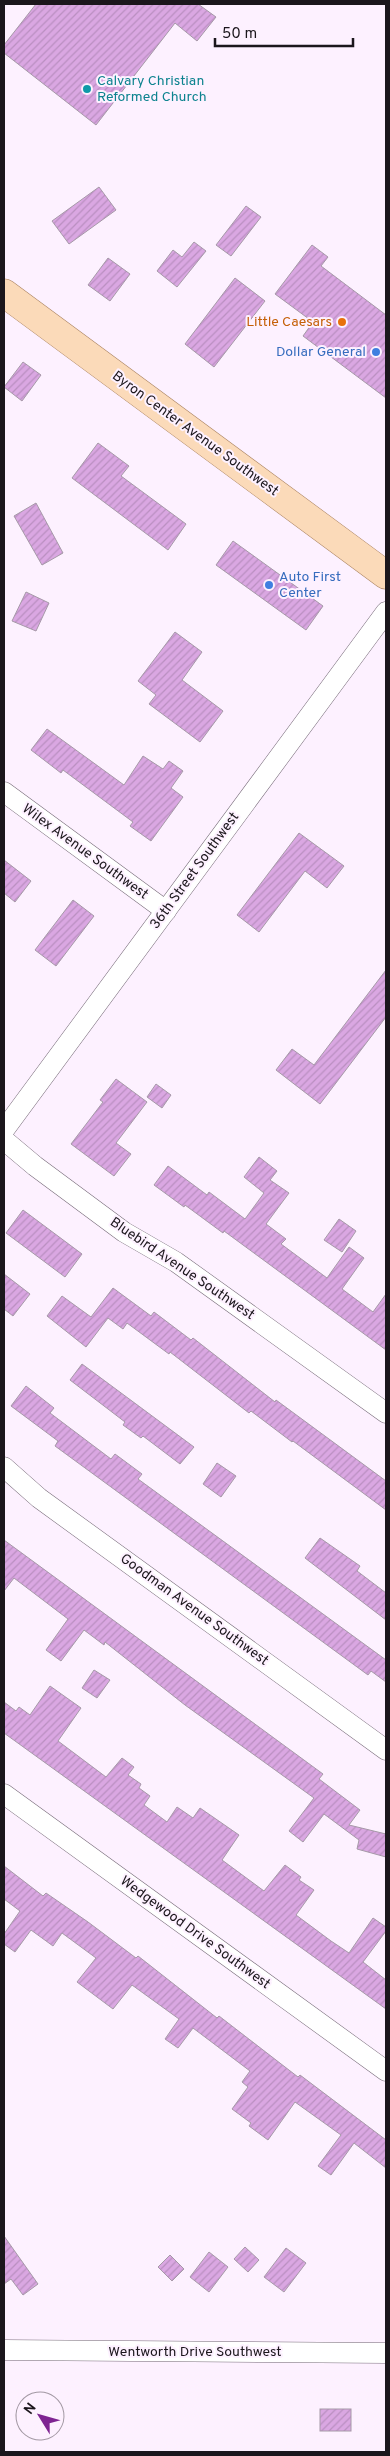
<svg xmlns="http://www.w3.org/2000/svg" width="390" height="2456" font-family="Overpass,sans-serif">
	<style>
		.building { fill: url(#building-hatch); stroke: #a699a8 }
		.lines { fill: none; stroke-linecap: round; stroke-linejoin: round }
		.street-casing { stroke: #766a78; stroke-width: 21 }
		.primary-casing { stroke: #ab8564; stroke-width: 29 }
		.street { stroke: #fff; stroke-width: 20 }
		.primary { stroke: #fbdab9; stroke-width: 28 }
		.culture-dot { fill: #0f9aa8; stroke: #fdf1ff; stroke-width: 2 }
		.food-dot { fill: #e8710a; stroke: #fdf1ff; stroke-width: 2 }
		.shop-dot { fill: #3f7fe0; stroke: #fdf1ff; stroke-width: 2 }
		.labels { text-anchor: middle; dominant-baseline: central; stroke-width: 4; stroke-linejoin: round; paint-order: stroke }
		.culture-label { font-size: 14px; fill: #0d838f; stroke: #fdf1ff; text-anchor: start }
		.food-label { font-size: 14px; fill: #c56008; stroke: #fdf1ff; text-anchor: end }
		.shop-label { font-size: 14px; fill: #366cbe; stroke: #fdf1ff; text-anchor: end }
		.street-label { font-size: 14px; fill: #1b161c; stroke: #fdf1ff }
	</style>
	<defs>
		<pattern id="building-hatch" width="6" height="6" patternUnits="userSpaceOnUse" patternTransform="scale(1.25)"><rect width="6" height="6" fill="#daa7e2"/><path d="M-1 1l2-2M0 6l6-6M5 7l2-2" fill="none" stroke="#ba8fc1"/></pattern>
	</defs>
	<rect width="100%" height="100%" fill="#fdf1ff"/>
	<g class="building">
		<path d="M36,4H198L216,17L197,41L175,23L96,125L4,53V45Z"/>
		<path d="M99,187L116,210L69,244L52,221Z"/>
		<path d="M246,206L261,217L231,256L216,245Z"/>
		<path d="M194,242L206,251L177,287L157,271L173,250L182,257Z"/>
		<path d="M312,245L328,257L321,266L386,315V398L303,336L313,322L275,294Z"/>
		<path d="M108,258L130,274L110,301L88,285Z"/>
		<path d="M235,278L265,301L214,367L185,344Z"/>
		<path d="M23,362L41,375L22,401L4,387Z"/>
		<path d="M98,443L129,466L121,476L186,524L168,550L72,478Z"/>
		<path d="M36,503L63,553L42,565L14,516Z"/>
		<path d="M233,541L323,606L306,630L216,565Z"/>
		<path d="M26,592L49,603L36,631L12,621Z"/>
		<path d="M175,632L202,652L182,680L223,711L200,742L149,704L156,695L138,681Z"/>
		<path d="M47,729L124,785L143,756L163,769L169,761L183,771L171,788L183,797L151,841L130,826L133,822L63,770L61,773L31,750Z"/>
		<path d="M299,833L344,866L327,888L305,871L259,932L237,915Z"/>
		<path d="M4,860L31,881L15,902L4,893Z"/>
		<path d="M73,900L94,916L56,966L35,950Z"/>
		<path d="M386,970V1017L320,1104L276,1070L292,1049L314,1065Z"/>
		<path d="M116,1079L147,1102L116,1143L131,1154L114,1176L71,1144L103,1102L100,1100Z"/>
		<path d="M156,1084L171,1095L162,1108L147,1097Z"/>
		<path d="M259,1157L277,1171L270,1180L289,1193L266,1224L286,1239L281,1244L327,1278L349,1247L364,1258L342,1289L373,1312L386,1294V1350L224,1231L223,1233L185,1205L184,1207L154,1185L168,1166L207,1195L209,1192L245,1219L264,1193L244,1177Z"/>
		<path d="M23,1210L82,1254L65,1277L6,1233Z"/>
		<path d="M339,1219L356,1231L342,1252L324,1240Z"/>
		<path d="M4,1274L30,1294L13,1316L4,1309Z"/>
		<path d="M113,1288L151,1316L154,1312L191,1340L193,1338L275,1402L276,1400L386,1481V1510L293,1441L292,1442L251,1411L249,1413L170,1352L169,1354L127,1323L123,1329L108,1318L86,1347L47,1316L62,1296L91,1317Z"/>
		<path d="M82,1364L194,1447L180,1464L143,1436L141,1438L123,1425L125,1422L70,1380Z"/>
		<path d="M26,1386L54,1408L50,1413L111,1459L115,1454L142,1474L138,1479L386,1660V1682L371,1671L368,1675L55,1446L58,1441L11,1406Z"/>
		<path d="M217,1463L236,1476L221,1497L203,1484Z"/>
		<path d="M320,1538L360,1566L357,1571L386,1593V1620L305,1558Z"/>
		<path d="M4,1540L323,1774L319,1779L360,1810L349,1825L386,1834V1857L357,1849L359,1840L324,1814L303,1842L289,1831L314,1798L185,1705L105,1642L104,1645L84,1630L61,1661L46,1650L68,1619L14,1578L4,1591Z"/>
		<path d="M94,1670L110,1680L97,1698L82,1688Z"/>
		<path d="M50,1686L81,1708L58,1741L106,1777L122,1758L134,1767L128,1775L141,1784L139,1788L150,1796L144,1805L167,1822L177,1807L193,1818L200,1808L239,1835L222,1860L264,1891L285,1865L301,1877L299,1880L314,1890L296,1915L331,1941L349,1953L373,1918L386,1927V1931L363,1962L386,1980V2009L4,1733V1702L16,1711L19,1707L30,1715Z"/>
		<path d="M4,1866L43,1896L46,1893L88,1922L136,1958L138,1956L217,2018L219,2016L298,2077L300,2075L386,2140V2168L354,2143L331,2175L318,2166L341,2135L295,2102L268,2140L249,2126L251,2123L232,2109L248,2087L242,2082L250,2071L193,2028L178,2048L165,2039L179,2019L132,1985L113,2009L77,1982L96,1958L62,1933L53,1946L31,1930L15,1952L4,1944V1934L20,1911L4,1899Z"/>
		<path d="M4,2236L38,2284L23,2295L11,2279L4,2284Z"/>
		<path d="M245,2247L259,2260L248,2272L234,2259Z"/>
		<path d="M286,2248L306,2263L284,2292L264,2277Z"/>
		<path d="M209,2252L228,2267L209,2292L190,2277Z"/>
		<path d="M170,2255L184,2269L172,2281L158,2267Z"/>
		<rect x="320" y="2409" width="31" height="22"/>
	</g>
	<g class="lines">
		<defs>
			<g id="street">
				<path d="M4,792L166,911"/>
				<path d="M4,1130L386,612"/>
				<path d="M4,1140L35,1166L124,1232L176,1262L386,1413"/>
				<path d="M4,1467L39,1498L386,1750"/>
				<path d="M4,1794L386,2071"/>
				<path d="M4,2350L386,2353"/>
			</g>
			<path id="primary" d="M4,293L386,575"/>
		</defs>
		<use href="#street" class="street-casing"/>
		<use href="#primary" class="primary-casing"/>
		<use href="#street" class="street"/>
		<use href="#primary" class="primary"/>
	</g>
	<circle class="culture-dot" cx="87" cy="89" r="5"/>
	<circle class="food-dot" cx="342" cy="322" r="5"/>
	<g class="shop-dot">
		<circle cx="376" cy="352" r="5"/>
		<circle cx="269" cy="585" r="5"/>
	</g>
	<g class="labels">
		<g class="culture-label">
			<text x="97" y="81">Calvary Christian<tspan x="97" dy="16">Reformed Church</tspan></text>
		</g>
		<g class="food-label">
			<text x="332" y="322">Little Caesars</text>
		</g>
		<g class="shop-label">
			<text x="366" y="352">Dollar General</text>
			<text x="279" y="577" text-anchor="start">Auto First<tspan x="279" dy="16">Center</tspan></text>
		</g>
		<g class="street-label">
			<text transform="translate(195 434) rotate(36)">Byron Center Avenue Southwest</text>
			<text transform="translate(85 852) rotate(36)">Wilex Avenue Southwest</text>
			<text transform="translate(195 871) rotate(-54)">36th Street Southwest</text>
			<text transform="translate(182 1269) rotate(34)">Bluebird Avenue Southwest</text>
			<text transform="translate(194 1610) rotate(36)">Goodman Avenue Southwest</text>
			<text transform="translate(195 1933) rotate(36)">Wedgewood Drive Southwest</text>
			<text x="195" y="2352">Wentworth Drive Southwest</text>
		</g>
	</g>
	<rect width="390" height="2456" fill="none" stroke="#1b161c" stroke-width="10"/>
	<g transform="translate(40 2416) rotate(307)"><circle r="24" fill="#fdf1ff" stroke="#a399a4"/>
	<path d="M0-4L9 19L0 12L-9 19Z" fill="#7e2492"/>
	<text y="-8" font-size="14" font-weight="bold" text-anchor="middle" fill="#1b161c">N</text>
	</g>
	<path d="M215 38v8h138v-8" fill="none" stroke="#1b161c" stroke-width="2.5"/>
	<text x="222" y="38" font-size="15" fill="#1b161c" stroke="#fdf1ff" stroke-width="4" paint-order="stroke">50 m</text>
</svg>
